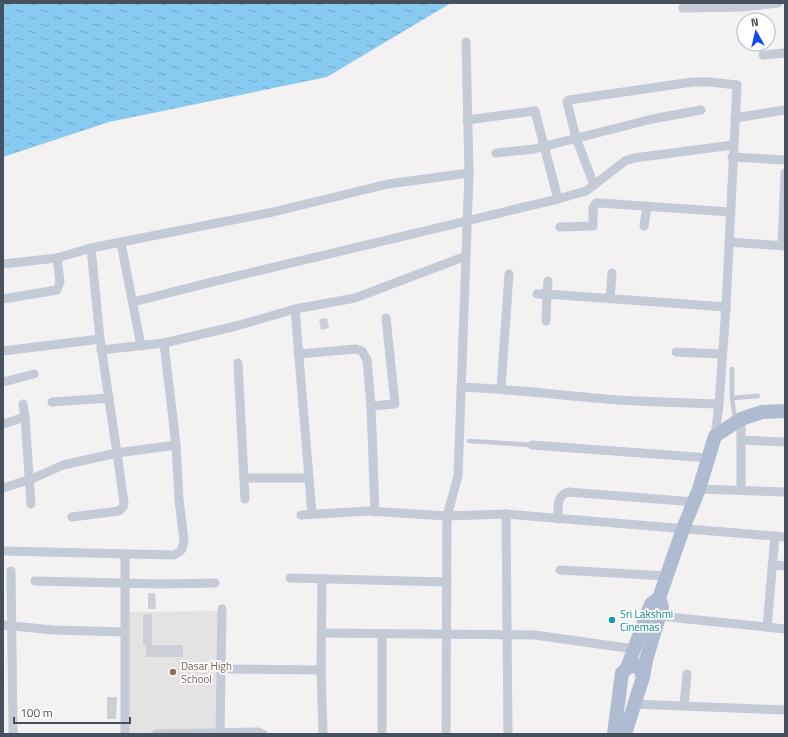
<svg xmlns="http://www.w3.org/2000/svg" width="788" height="737" font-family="'Titillium Web',sans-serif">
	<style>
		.education { fill: #e4e2e3 }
		.water { fill: url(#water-ripples) }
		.building { fill: #cccfd5 }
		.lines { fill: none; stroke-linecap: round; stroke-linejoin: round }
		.lane { stroke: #c4cad6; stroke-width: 4.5 }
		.street { stroke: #c4cad6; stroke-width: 9 }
		.primary { stroke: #afbbd1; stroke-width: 14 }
		.culture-dot { fill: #0f9aa8; stroke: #fff; stroke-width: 1.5 }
		.education-dot { fill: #8d6e63; stroke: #fff; stroke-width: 1.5 }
		.labels { text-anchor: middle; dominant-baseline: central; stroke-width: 3.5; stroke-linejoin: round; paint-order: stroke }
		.culture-label { font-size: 11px; fill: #0d838f; stroke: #fff; text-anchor: start }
		.education-label { font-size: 11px; fill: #785e54; stroke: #fff; text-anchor: start }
	</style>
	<defs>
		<pattern id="water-ripples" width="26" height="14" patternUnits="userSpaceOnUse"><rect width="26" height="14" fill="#89caf1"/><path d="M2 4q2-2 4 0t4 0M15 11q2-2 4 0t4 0" fill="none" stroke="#72a6c6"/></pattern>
	</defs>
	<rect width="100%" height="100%" fill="#f3f1f1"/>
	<path class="education" d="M220,611L218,734H127V612Z"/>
	<path class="water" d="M3,3H451L327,77L109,122L3,157Z"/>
	<g class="building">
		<path d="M327,318L329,328L321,330L319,319Z"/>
		<path d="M148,593H155L156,609H148Z"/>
		<path d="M152,614V645H183V657H146V645H143V615Z"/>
		<path d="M107,697H117L116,719H107Z"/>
	</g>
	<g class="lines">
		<g class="lane">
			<path d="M732,369V398L758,396"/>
			<path d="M732,398L735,420"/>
			<path d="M469,441L532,445"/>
		</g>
		<g class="street">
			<path d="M683,8L743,7L778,3"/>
			<path d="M763,55L785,53"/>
			<path d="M735,118L785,110"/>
			<path d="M467,120L535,111L558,199"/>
			<path d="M496,153L534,149L652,119L701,110"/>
			<path d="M732,157L785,160"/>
			<path d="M594,185L576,138L567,102L569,100L692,82H710L737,85L726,307L719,404"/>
			<path d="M644,226L647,206"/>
			<path d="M560,227L593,226V208L596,203H600L730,212"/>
			<path d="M729,242L785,246"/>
			<path d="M121,243L141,346"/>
			<path d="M782,246L785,173"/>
			<path d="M91,248L100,339L117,453L176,445"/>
			<path d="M3,264L57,258L91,248L273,212L388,184L469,173"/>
			<path d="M537,294H547L548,281"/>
			<path d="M3,299L57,290L60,282L57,258"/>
			<path d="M610,299L612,273"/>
			<path d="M133,302L212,282L558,199L586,191L625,161L634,158L733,145"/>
			<path d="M295,309L312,514"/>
			<path d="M546,321L547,294L726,307"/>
			<path d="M101,350L164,343L236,326L295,309L355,298L466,256"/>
			<path d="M3,351L100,339"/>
			<path d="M676,352L722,354"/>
			<path d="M298,354L356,349L362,351L367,360L371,406L375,512"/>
			<path d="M238,363L245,499"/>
			<path d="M3,382L34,374"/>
			<path d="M461,387C514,389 566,396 618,400C652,402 685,403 719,404L715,436"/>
			<path d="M501,388L509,274"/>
			<path d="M52,402L109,398"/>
			<path d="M23,404L25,417"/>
			<path d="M371,406L395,404L386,318"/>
			<path d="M741,419V490"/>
			<path d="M3,424L25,417L31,504"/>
			<path d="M741,440L785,442"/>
			<path d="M532,445L709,458"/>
			<path d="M244,478H309"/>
			<path d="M3,488L34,478L63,465L117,453L124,503L123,507L119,511L72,517"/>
			<path d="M699,489L785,492"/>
			<path d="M506,514L508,734"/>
			<path d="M301,515L368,511L447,516L506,514L785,537"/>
			<path d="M558,519C558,508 556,496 568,492L695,502"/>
			<path d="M3,551L174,555L179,552L182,549L184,540L179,500L176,445L164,343"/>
			<path d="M772,565L785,566"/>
			<path d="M560,570L666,576"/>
			<path d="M11,571L13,734"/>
			<path d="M290,578L447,582"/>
			<path d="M322,579L321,670L323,734"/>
			<path d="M35,581L162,584L215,583"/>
			<path d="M659,616L785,629"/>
			<path d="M3,625L53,630L126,632"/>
			<path d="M767,627L775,536"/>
			<path d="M321,633L535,635L634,649"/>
			<path d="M382,635V734"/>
			<path d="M222,669L321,670"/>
			<path d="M634,704L785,710"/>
			<path d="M684,706L687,674"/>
			<path d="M125,734V554"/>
			<path d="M156,734L258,732L263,734"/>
			<path d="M220,734L222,609"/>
			<path d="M446,734L447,516L458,476L469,173L466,42"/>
		</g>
		<g class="primary">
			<path d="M627,668L651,604L659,598"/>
			<path d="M643,677L646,660L662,607L659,598L683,529L699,489L715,436L741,419L762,412L785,411"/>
			<path d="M614,734L622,673L627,668L635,665L640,668L643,677L625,734"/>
		</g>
	</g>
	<circle class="culture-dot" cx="612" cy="620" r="4"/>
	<circle class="education-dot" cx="173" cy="672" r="4"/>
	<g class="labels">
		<g class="culture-label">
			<text x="620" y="614">Sri Lakshmi<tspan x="620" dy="13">Cinemas</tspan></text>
		</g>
		<g class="education-label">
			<text x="181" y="666">Dasar High<tspan x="181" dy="13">School</tspan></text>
		</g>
	</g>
	<rect width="788" height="737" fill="none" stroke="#47505f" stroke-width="8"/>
	<g transform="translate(756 32) rotate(352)"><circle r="19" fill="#ffffff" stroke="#b5b9bf"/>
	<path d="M0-3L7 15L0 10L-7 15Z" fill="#0f4cef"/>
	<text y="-6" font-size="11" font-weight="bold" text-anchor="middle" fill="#47505f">N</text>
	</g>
	<path d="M14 717v6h116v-6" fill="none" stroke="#47505f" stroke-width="2"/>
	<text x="20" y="717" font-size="12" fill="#47505f" stroke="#ffffff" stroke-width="3" paint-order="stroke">100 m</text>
</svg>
